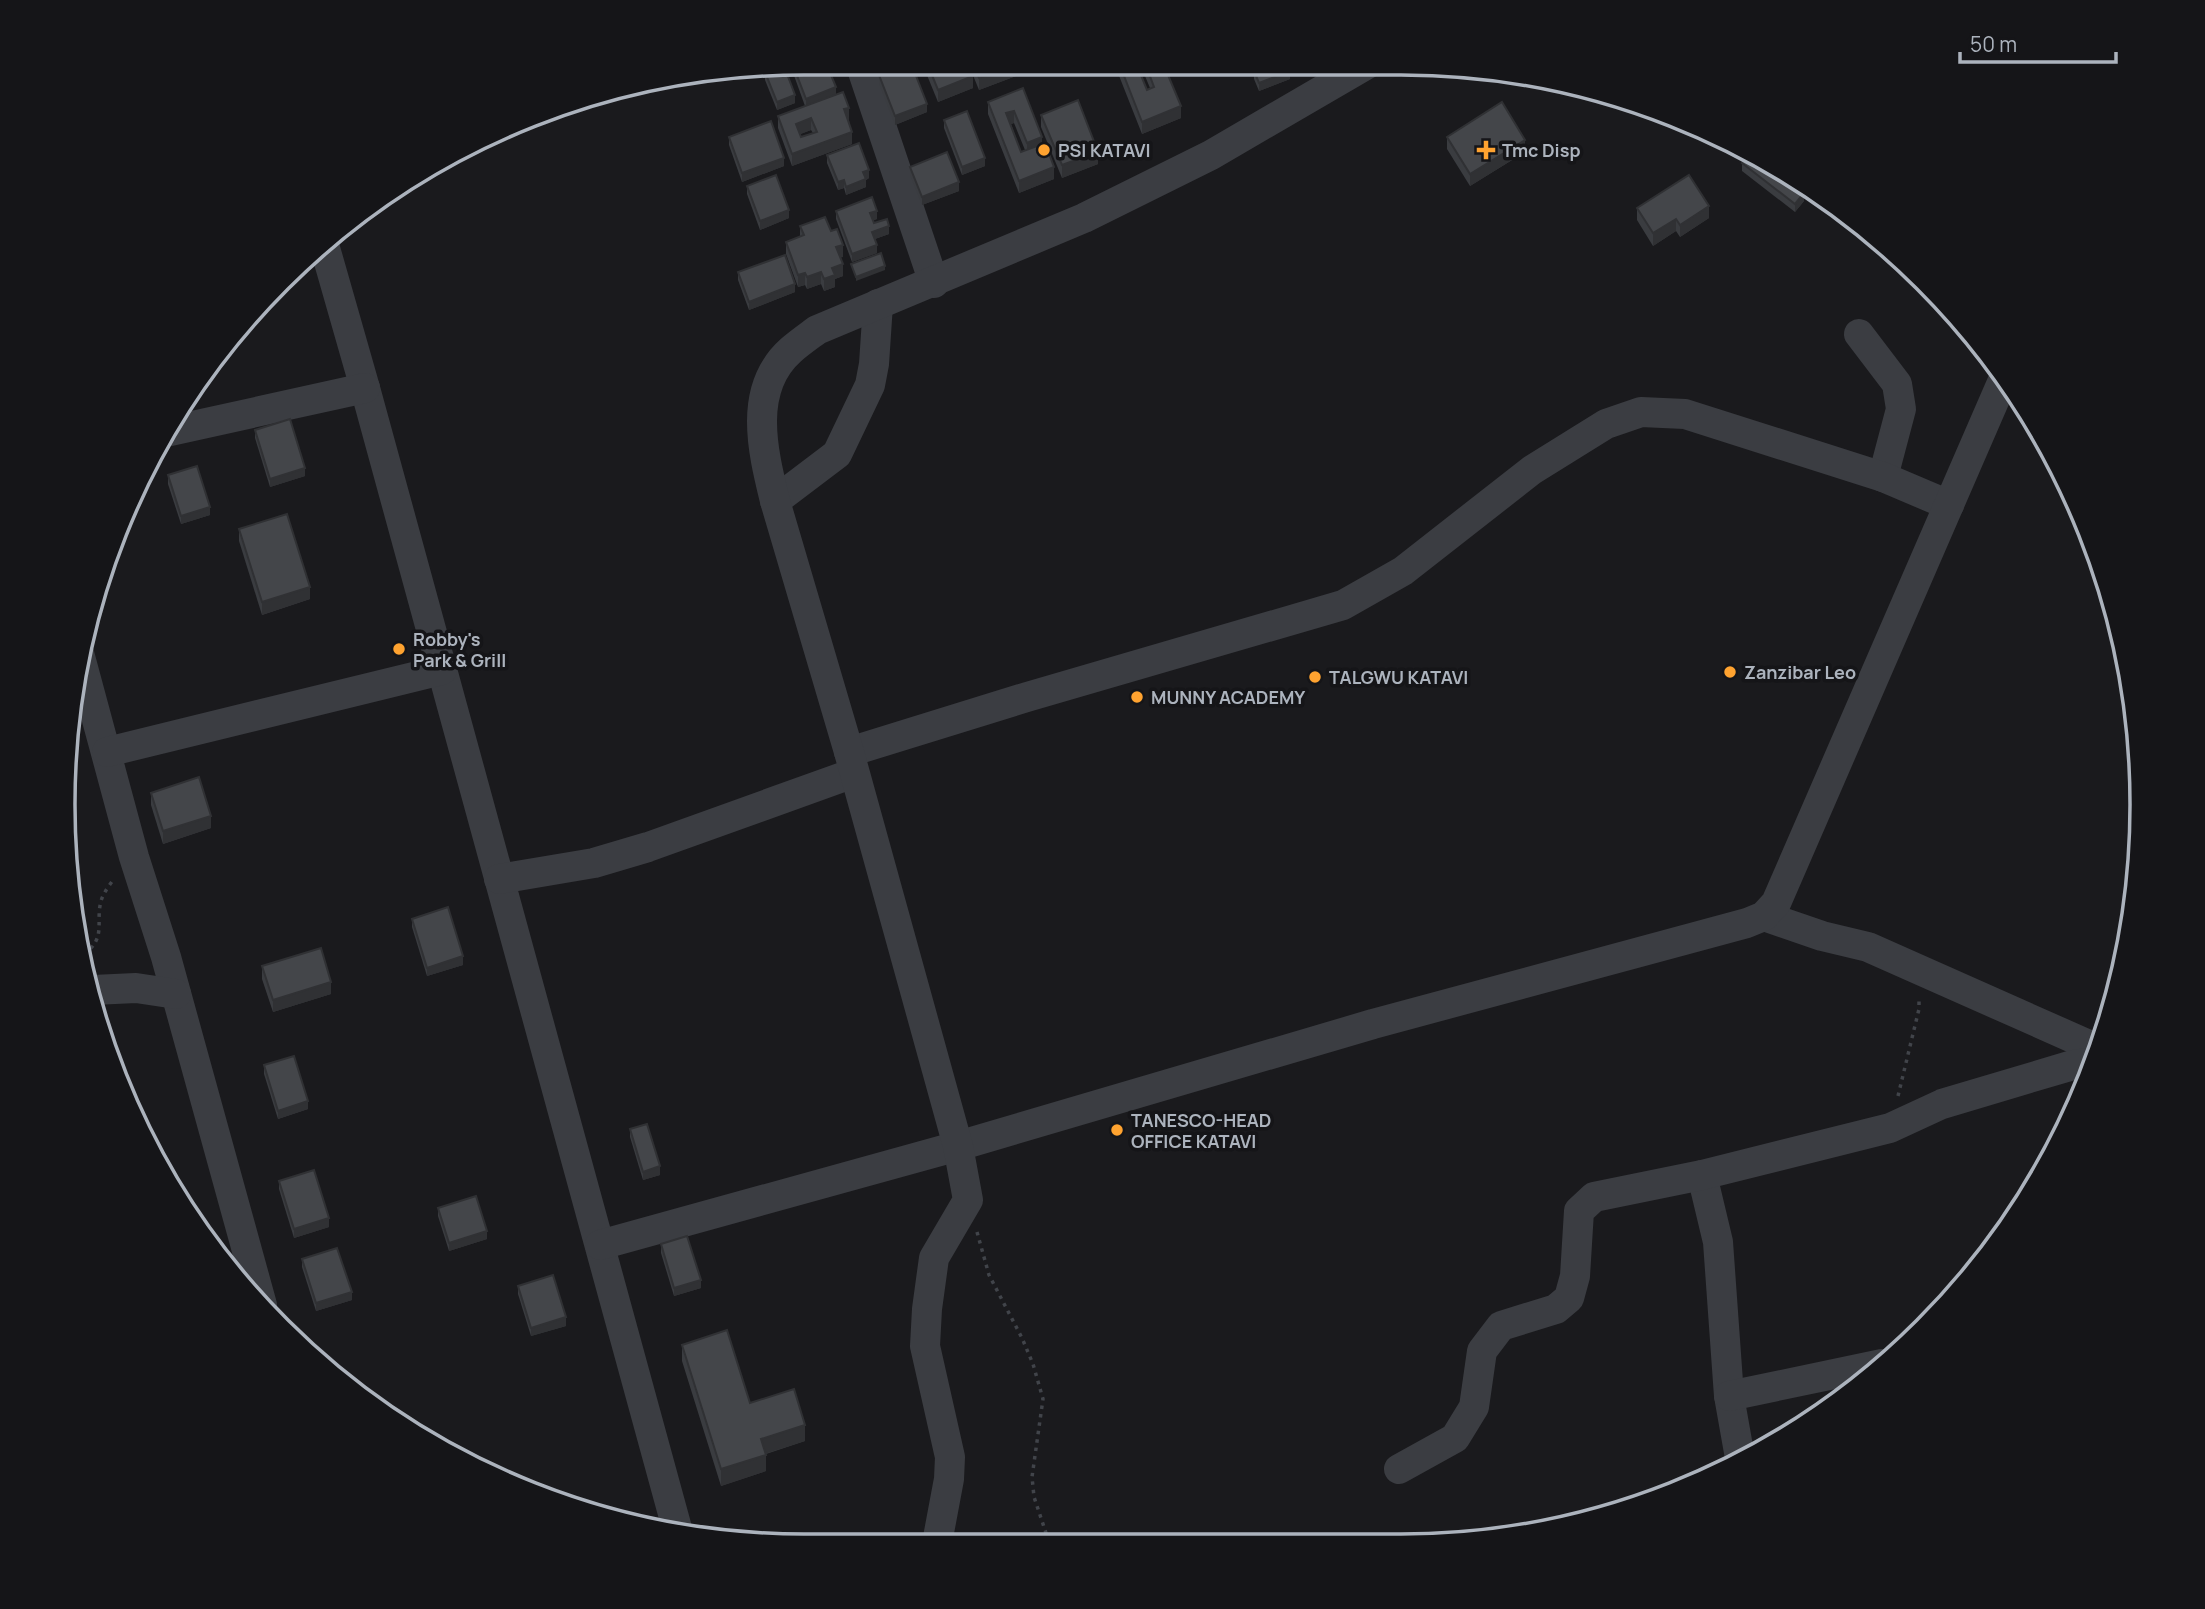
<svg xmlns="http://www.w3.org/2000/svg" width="2205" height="1609" font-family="Manrope,sans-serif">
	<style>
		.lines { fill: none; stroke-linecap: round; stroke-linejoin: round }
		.path { stroke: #41444a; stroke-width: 3.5; stroke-dasharray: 3.5 5; stroke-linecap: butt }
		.minor { stroke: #3b3d42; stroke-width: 30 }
		.wall { fill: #3a3c40; fill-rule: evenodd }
		.shaded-wall { fill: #303134 }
		.building { fill: #44464a; stroke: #303134; stroke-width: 2; fill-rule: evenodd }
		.poi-dot { fill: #ffa330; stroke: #151518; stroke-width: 2.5 }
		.labels { text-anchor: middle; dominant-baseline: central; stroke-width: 7; stroke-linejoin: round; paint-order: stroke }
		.poi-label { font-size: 18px; font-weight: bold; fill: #acb3bd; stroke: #151518; text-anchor: start }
		.rim { fill: none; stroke: #acb3bd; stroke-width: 3.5 }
	</style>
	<rect width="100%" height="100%" fill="#1a1a1d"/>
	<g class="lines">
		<g class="path">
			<path d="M84,954C108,937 94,921 102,898C105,891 110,884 114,879"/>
			<path d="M1898,1096L1919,1009V997"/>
			<path d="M977,1232L989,1275L1022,1338L1033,1364L1043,1399L1032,1477L1034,1497L1049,1542"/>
		</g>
		<g class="minor">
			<path d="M860,63L934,283"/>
			<path d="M325,248L365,388L678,1532"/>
			<path d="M1859,334L1897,384L1901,409L1883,477"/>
			<path d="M170,431L365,388"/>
			<path d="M775,501L837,454L870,385L874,364L878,304"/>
			<path d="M79,653L134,857L166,957L262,1305"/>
			<path d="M107,752L442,670"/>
			<path d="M849,752L1027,697L1343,605L1403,571L1532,470L1606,424L1641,412L1685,414L1883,477L1949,505"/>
			<path d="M499,879L594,863L648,847L854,773"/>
			<path d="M1764,916L1822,936L1868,947L2100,1050"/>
			<path d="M93,990L136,988L176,994"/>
			<path d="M1702,1175L1718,1242L1729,1396L1740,1458"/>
			<path d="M600,1245L958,1146L1373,1024L1747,923L1764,916L1776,903L2004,378"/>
			<path d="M1729,1396L1882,1364"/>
			<path d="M1399,1469L1455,1438L1474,1407L1482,1351L1501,1326L1556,1309L1569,1298L1575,1276L1579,1211L1594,1197L1702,1175L1890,1128L1942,1104L2073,1065L2094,1062"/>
			<path d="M937,1543L949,1479L950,1457L925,1346L927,1309L934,1258L968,1200L958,1146L849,752L775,501C763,452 747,389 791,350C799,343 809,336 817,330L1084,218L1211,155L1369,63"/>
		</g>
	</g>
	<g class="wall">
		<path d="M804,63L836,94L849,120L852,144L792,166L778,128V116L805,106L792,70V65ZM811,130L813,133L801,137L800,134Z"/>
		<path d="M867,63H904L901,64V66L927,112L895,125L879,83V75L886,73L885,71L881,73L879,68L874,70L873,66L869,67Z"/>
		<path d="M922,63H967L973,88L938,102Z"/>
		<path d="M968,63H1016V76L979,90Z"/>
		<path d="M1020,63H1057L1025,75Z"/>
		<path d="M1114,63H1163L1181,118L1142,134ZM1140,64L1150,88L1147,90L1137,65Z"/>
		<path d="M1253,63H1287L1290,79L1259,91L1254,79V71L1256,70Z"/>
		<path d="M765,72L795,103L777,110L765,80Z"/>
		<path d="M1023,88L1054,179L1019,193L988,114V102ZM1014,123L1025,150L1021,152L1011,124Z"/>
		<path d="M1041,115L1098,164L1062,178L1041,127Z"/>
		<path d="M944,120L985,166L962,175L944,128Z"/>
		<path d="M729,137L784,166L742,182L729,145Z"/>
		<path d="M1447,137L1525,152L1470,186L1447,149Z"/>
		<path d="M827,155L869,178L866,180V187L846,195L844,188L838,190L827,163Z"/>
		<path d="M1742,163L1804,201L1795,212L1742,171Z"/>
		<path d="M910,167L959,191L922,205L910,175Z"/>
		<path d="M747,186L789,218L760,230L747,194Z"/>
		<path d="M1812,188L1836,206L1812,195Z"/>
		<path d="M1637,208L1709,218L1680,237L1676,231L1653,246L1637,220Z"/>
		<path d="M836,211L877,219L873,220L874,223L889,234L875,239L877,253L852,262L836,219Z"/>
		<path d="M800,226L831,231L843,257H840L843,276L835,279V287L824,291L821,284L807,289L805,285L798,287L786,254V242L800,237Z"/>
		<path d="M738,272L795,292L749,310L738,280Z"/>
		<path d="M255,430L305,476L270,487L255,438Z"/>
		<path d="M168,475L210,515L181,524L168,484Z"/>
		<path d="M239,529L310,599L262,615L239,541Z"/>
		<path d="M151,793L211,828L163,844L151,805Z"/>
		<path d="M412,919L463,965L427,976L412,927Z"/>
		<path d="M262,966L331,994L273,1012L262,979Z"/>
		<path d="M264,1065L308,1109L278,1119L264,1074Z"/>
		<path d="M630,1129L660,1175L643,1180L630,1137Z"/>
		<path d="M279,1181L329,1227L294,1238L279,1189Z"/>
		<path d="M438,1208L487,1239L449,1251L438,1216Z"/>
		<path d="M661,1244L701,1288L674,1296L661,1253Z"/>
		<path d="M302,1259L352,1300L316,1311L302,1267Z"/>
		<path d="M518,1286L566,1326L531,1336L518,1294Z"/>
		<path d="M682,1345L750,1403L805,1441L766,1454V1471L721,1486L682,1361Z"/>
	</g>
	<g class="shaded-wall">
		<path d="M874,63H879V68L874,70Z"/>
		<path d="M885,63V71L881,73V64Z"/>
		<path d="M895,63H904L901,64V69L886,75V67Z"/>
		<path d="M1016,63V76L979,90V78Z"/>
		<path d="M1025,63H1057L1025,75Z"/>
		<path d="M1290,71V79L1259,91V83Z"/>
		<path d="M973,76V88L938,102V90Z"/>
		<path d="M836,87V96L806,107V99Z"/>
		<path d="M795,95V103L777,110V102Z"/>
		<path d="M927,104V112L895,125V116Z"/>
		<path d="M1181,106V118L1142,134V122Z"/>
		<path d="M849,108V120L844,121V109Z"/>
		<path d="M1014,111V123L1006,126V113Z"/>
		<path d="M811,118V130L796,136V124Z"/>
		<path d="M852,132V144L792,166V154Z"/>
		<path d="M1042,137V149L1027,155V143Z"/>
		<path d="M1525,140V152L1470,186V174Z"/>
		<path d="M1098,152V164L1062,178V165Z"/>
		<path d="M784,158V166L742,182V173Z"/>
		<path d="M985,158V166L962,175V167Z"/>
		<path d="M1054,167V179L1019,193V181Z"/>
		<path d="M869,170V178L866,180V187L846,195V187L863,172Z"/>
		<path d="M844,180V188L838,190V182Z"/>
		<path d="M959,182V191L922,205V197Z"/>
		<path d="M1804,193V201L1795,212V204Z"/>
		<path d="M1709,206V218L1680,237V225Z"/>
		<path d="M789,210V218L760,230V221Z"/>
		<path d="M877,211V219L870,222V213Z"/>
		<path d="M1676,219V231L1653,246V233Z"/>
		<path d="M889,226V234L872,240V232Z"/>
		<path d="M843,245V257L836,259V247Z"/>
		<path d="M877,245V253L852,262V254Z"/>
		<path d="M843,264V276L835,279V287L824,291V279L832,268Z"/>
		<path d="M885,266V270L856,281V277Z"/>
		<path d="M821,272V284L807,289V277Z"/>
		<path d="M805,273V285L798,287V275Z"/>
		<path d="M795,284V292L749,310V302Z"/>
		<path d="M305,468V476L270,487V479Z"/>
		<path d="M210,507V515L181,524V516Z"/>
		<path d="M310,587V599L262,615V602Z"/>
		<path d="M211,816V828L163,844V831Z"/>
		<path d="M463,956V965L427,976V968Z"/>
		<path d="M331,982V994L273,1012V1000Z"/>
		<path d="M116,1046V1059L112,1060L109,1049Z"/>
		<path d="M308,1101V1109L278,1119V1111Z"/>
		<path d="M660,1166V1175L643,1180V1172Z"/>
		<path d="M329,1218V1227L294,1238V1229Z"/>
		<path d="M487,1231V1239L449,1251V1243Z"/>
		<path d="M701,1280V1288L674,1296V1288Z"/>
		<path d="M352,1292V1300L316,1311V1303Z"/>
		<path d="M566,1317V1326L531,1336V1328Z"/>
		<path d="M805,1425V1441L761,1455V1439Z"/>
		<path d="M766,1455V1471L721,1486V1469Z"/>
	</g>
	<g class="building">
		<path d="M804,63H826L836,87L806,99L793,65Z"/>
		<path d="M885,63H895L886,67Z"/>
		<path d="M911,63L927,104L895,116L879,75Z"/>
		<path d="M927,63H967L973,76L938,90Z"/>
		<path d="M973,63H1016L979,78Z"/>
		<path d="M1119,63H1136L1147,90L1154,87L1145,63H1163L1181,106L1142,122Z"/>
		<path d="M1256,63H1287L1290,71L1259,83L1254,71L1259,69Z"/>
		<path d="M781,66H784L795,95L777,102L765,72Z"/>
		<path d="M1023,88L1042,137L1027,143L1014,111L1006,113L1021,152L1045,143L1054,167L1019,181L988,102Z"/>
		<path d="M843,92L849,108L844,109L852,132L792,154L778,116ZM811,118L817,132L801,137L796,124Z"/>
		<path d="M1078,100L1098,152L1062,165L1041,115Z"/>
		<path d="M1502,102L1525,140L1470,174L1447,137Z"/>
		<path d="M967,111L985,158L962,167L944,120Z"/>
		<path d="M771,121L784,158L742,173L729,137Z"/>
		<path d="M859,143L869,170L863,172L866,179L846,187L844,180L838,182L827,155Z"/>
		<path d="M947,152L959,182L922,197L910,167Z"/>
		<path d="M1749,154L1765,162L1804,193L1795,204L1742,163Z"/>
		<path d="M776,175L789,210L760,221L747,186Z"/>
		<path d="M1689,175L1709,206L1680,225L1676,219L1653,233L1637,208Z"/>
		<path d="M872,197L877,211L870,213L874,223L887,219L889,226L872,232L877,245L852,254L836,211Z"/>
		<path d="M825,217L831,231L837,229L843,245L836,247L843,264L832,268L835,275L824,279L821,272L807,277L805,273L798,275L786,242L804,235L800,226Z"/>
		<path d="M881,253L885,266L856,277L851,264Z"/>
		<path d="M785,255L795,284L749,302L738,272Z"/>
		<path d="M290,419L305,468L270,479L255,430Z"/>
		<path d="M197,466L210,507L181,516L168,475Z"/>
		<path d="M287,514L310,587L262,602L239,529Z"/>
		<path d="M199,777L211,816L163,831L151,793Z"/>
		<path d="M448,907L463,956L427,968L412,919Z"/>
		<path d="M321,948L331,982L273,1000L262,966Z"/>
		<path d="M102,1004L116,1046L109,1049L97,1005Z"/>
		<path d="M294,1056L308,1101L278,1111L264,1065Z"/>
		<path d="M647,1124L660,1166L643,1172L630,1129Z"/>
		<path d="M314,1170L329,1218L294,1229L279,1181Z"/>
		<path d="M476,1196L487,1231L449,1243L438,1208Z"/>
		<path d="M687,1236L701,1280L674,1288L661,1244Z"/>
		<path d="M337,1248L352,1292L316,1303L302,1259Z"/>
		<path d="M553,1275L566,1317L531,1328L518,1286Z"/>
		<path d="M727,1330L750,1403L794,1389L805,1425L761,1439L766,1455L721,1469L682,1345Z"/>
	</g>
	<g class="poi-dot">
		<circle cx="1044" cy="150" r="7"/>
		<path d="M1482.5 139.5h7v7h7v7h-7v7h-7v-7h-7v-7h7z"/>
		<circle cx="399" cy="649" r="7"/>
		<circle cx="1730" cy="672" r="7"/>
		<circle cx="1315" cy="677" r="7"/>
		<circle cx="1137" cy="697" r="7"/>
		<circle cx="1117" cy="1130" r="7"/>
	</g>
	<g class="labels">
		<g class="poi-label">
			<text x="1058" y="150">PSI KATAVI</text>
			<text x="1502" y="150">Tmc Disp</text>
			<text x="413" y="639">Robby's<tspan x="413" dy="21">Park &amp; Grill</tspan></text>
			<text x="1744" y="672">Zanzibar Leo</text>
			<text x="1329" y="677">TALGWU KATAVI</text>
			<text x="1151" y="697">MUNNY ACADEMY</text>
			<text x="1131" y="1120">TANESCO-HEAD<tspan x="1131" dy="21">OFFICE KATAVI</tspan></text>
		</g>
	</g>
	<path d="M0 0H2205V1609H0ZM804 75H1401A729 729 0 0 1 2130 804V805A729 729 0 0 1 1401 1534H804A729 729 0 0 1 75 805V804A729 729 0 0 1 804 75Z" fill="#151518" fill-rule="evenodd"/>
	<path class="rim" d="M804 75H1401A729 729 0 0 1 2130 804V805A729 729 0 0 1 1401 1534H804A729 729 0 0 1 75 805V804A729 729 0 0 1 804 75Z"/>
	<path d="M1960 52v10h156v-10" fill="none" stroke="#acb3bd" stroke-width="3.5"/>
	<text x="1970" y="52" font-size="21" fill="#acb3bd" stroke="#151518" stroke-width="5" paint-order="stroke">50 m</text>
</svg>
